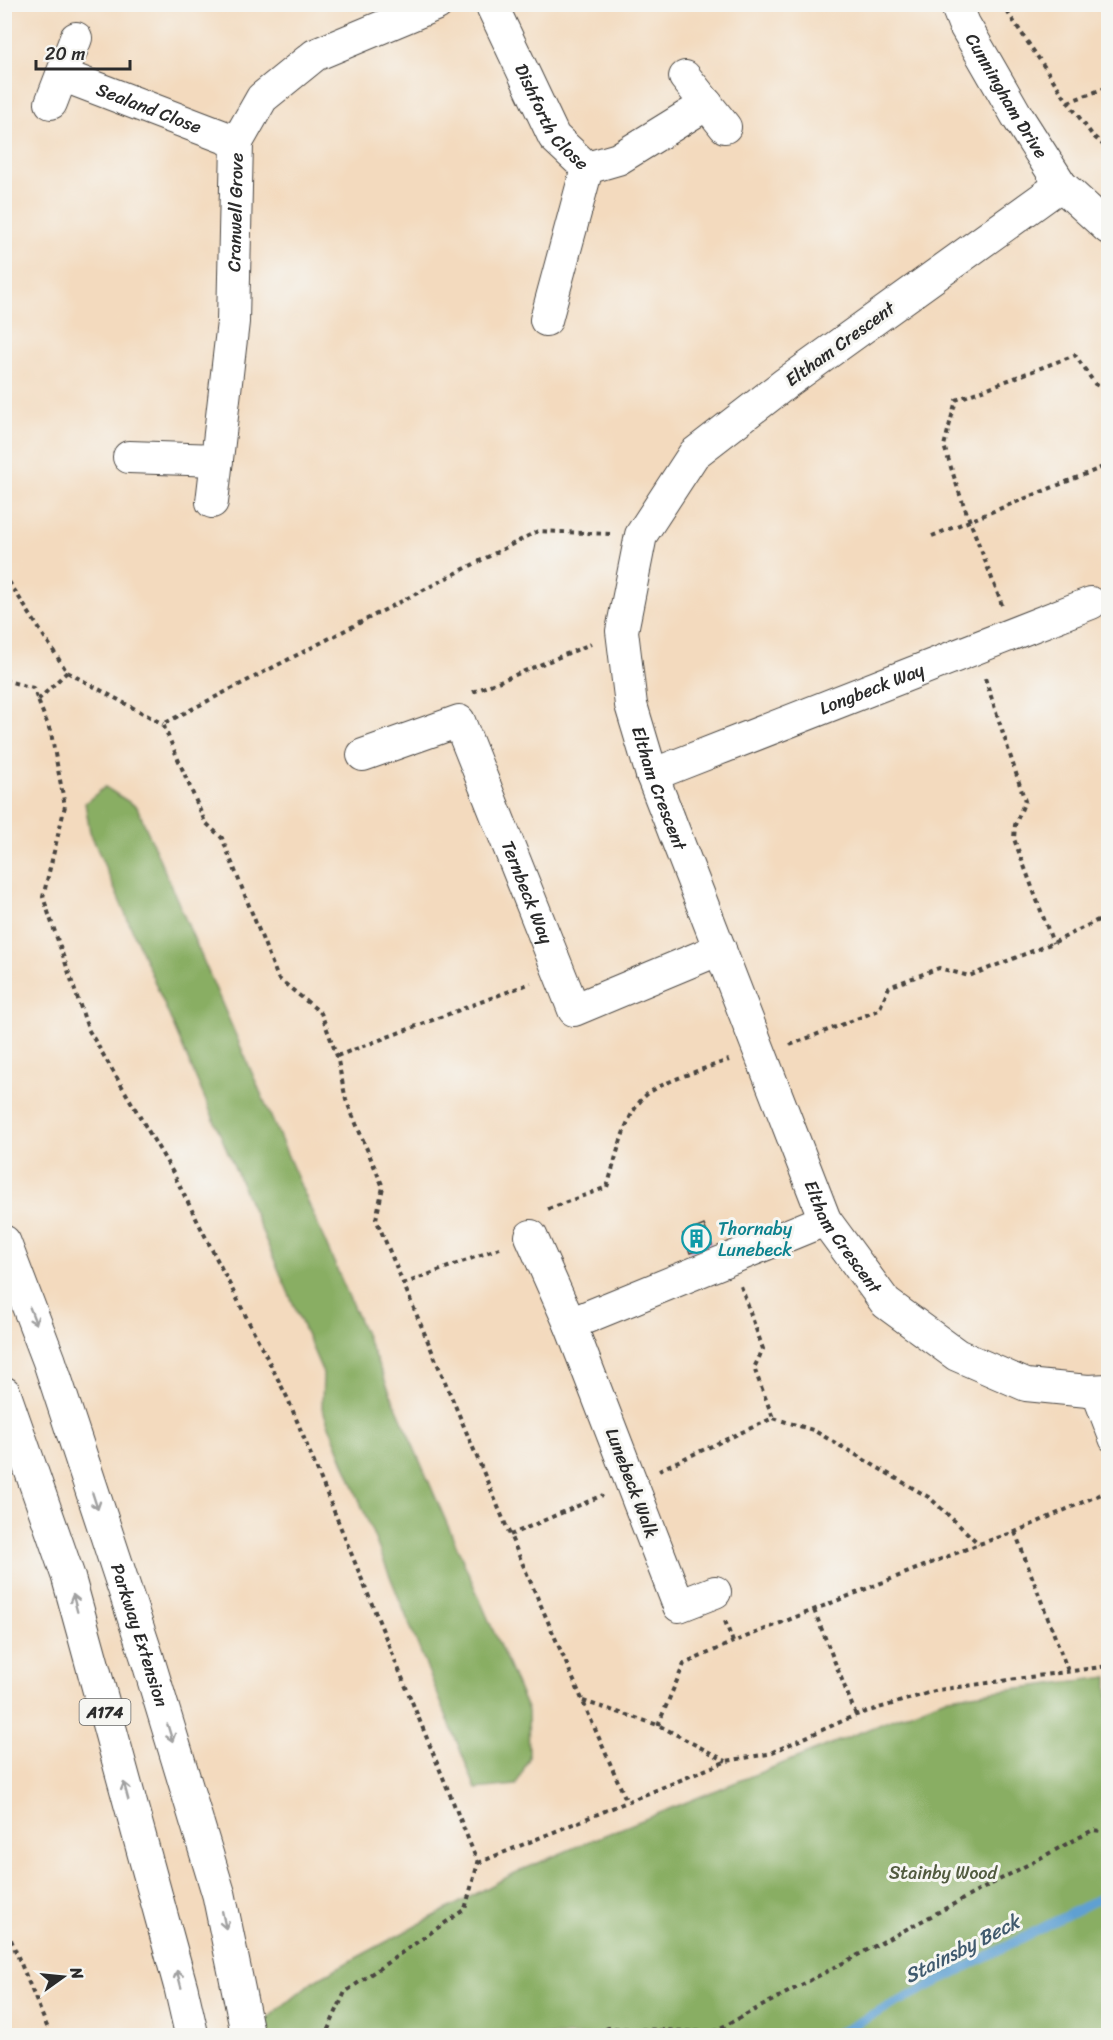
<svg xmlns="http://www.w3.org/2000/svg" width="1113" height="2040" font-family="Sriracha,sans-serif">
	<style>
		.forest { fill: #89ae64; stroke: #5a6c48; stroke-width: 1.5 }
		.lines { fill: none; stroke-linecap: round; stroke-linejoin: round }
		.stream { stroke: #5fa0d2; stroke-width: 9 }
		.building { fill: #cab0da }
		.lane-casing { stroke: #494541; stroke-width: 17 }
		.street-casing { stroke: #494541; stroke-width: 34 }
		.primary-casing { stroke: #494541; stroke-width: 35 }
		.path { stroke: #494541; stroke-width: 4; stroke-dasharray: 4.5 4.5; stroke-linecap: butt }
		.lane { stroke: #fff; stroke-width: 15 }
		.street { stroke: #fff; stroke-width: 32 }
		.primary { stroke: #fff; stroke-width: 33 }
		.oneway { stroke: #a0a0a0 }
		.labels { text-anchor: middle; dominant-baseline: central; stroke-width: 6; stroke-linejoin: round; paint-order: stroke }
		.shield { fill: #f6f6f2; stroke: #686867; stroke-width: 1.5 }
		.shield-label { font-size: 16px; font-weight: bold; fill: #2b2b2b }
		.street-label { font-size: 18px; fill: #2b2b2b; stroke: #f6f6f2 }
		.culture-label { font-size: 18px; fill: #0d838f; stroke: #f6f6f2; text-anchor: start }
		.park-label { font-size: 18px; fill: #525b40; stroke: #f6f6f2 }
		.water-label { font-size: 20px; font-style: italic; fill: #405a6e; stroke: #f6f6f2 }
	</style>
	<rect width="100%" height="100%" fill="#f6f6f2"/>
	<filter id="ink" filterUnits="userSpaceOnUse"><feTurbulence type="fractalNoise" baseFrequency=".0167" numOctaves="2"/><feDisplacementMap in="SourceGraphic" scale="12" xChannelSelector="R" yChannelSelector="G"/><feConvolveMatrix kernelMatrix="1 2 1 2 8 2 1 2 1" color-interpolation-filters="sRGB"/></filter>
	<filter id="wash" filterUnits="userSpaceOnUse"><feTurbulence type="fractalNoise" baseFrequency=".008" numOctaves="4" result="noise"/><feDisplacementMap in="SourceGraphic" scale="24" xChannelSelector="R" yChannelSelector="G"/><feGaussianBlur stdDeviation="1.35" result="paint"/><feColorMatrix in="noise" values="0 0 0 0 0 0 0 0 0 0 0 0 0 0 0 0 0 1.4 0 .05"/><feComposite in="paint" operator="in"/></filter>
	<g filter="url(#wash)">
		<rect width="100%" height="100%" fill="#f3dabe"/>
		<g class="forest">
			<path d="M105,787L137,807L528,1711L529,1758L516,1785L476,1789L322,1408L323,1373L90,832L85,803Z"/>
			<path d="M1108,1677V2035L246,2036L313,1981L515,1873L585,1843L948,1697Z"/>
		</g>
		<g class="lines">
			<path class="stream" d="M832,2036L1108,1894"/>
		</g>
		<g id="blocks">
			<path class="building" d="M704,1225L712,1245L690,1253L683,1234Z"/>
		</g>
	</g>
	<g filter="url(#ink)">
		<use href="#blocks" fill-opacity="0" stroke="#494541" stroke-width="1.5"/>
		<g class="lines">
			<defs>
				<path id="lane" d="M1088,1391L1108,1443"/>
				<g id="street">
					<path id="s1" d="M491,4L554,137L587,168L618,159L707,104"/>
					<path id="s2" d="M956,4L964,24L1017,116L1061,185L1108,228"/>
					<path id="s3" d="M62,75L237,142"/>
					<path d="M685,77L725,127"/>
					<path d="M51,103L76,38"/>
					<path id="s4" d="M1061,185L786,383L694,454L641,535L622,631L631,705L652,775L825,1220L886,1303L957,1355L1026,1385L1088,1391L1108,1390"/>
					<path d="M546,320L587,168"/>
					<path d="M129,457L217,460"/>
					<path id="s5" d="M212,502L233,322L237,142L262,98L315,55L437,4"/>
					<path id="s6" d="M363,755L459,721L574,1010L720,949"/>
					<path id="s7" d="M652,775L1091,603"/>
					<path d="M531,1236L570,1324"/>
					<path d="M715,1592L679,1606L570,1324L825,1220"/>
				</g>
				<g id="primary">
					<path id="s8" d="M4,1242L49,1360L147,1657L219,1895L248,2036"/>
					<path d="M4,1393L68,1576L181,1988L192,2036"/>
				</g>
			</defs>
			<use href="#lane" class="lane-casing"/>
			<use href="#street" class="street-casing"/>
			<use href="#primary" class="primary-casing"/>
			<g class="path">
				<path d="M1002,4L1068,102L1093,136L1108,149"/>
				<path d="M1098,4L1108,32"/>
				<path d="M1068,102L1108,87"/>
				<path d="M610,534L538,531L163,724L205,822L222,838L278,978L321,1013L337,1056L346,1100L383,1187L376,1219L510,1535L627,1802"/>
				<path d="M932,536L1108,465"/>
				<path d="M4,574L67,672L163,724"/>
				<path d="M1002,605L960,495L944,446L956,400L1075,355L1095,384L1108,391"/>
				<path d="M985,678L1025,801L1015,825L1014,839L1053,943"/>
				<path d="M4,680L33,688L51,733L65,806L43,897L88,1029L172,1171L288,1399L478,1863L465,1909L345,1992L325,2036"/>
				<path d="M473,692L591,644"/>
				<path d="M38,700L67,672"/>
				<path d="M790,1045L879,1010L889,987L939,968L969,976L1053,943L1108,915"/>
				<path d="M337,1056L531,983"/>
				<path d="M548,1209L607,1187C616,1160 623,1118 644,1097C659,1082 707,1068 729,1060"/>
				<path d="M403,1284L502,1247"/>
				<path d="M741,1286L763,1349L754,1368L773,1418"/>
				<path d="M659,1470L773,1418L813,1430L930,1498L979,1544"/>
				<path d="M1015,1532L1068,1671"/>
				<path d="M510,1535L603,1495"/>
				<path d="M814,1610L856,1715"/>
				<path d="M725,1621L733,1642L979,1544L1015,1532L1108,1491"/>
				<path d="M583,1701L658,1725L726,1761"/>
				<path d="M658,1725L684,1664L733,1642"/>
				<path d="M478,1863L727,1761L768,1754L856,1715L938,1690L1108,1666"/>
				<path d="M4,1923L51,2036"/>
				<path d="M589,2036L608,2028L713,2032L1093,1830L1108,1832"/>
			</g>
			<use href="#lane" class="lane"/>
			<use href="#street" class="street"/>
			<use href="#primary" class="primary"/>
		</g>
		<defs><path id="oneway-shaft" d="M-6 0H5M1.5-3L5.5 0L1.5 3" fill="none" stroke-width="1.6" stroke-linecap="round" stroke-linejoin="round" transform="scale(1.5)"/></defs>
		<g class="oneway">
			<use href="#oneway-shaft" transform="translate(33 1316) rotate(69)"/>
			<use href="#oneway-shaft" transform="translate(95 1501) rotate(72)"/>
			<use href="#oneway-shaft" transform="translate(75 1603) rotate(-105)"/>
			<use href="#oneway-shaft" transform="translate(170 1733) rotate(73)"/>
			<use href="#oneway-shaft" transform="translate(126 1791) rotate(-105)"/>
			<use href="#oneway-shaft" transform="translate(224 1920) rotate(78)"/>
			<use href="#oneway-shaft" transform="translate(179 1979) rotate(-105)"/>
		</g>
	</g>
	<defs>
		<symbol id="building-ring" viewBox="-11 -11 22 22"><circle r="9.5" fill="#f6f6f2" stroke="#0f9aa8" stroke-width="1.5"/><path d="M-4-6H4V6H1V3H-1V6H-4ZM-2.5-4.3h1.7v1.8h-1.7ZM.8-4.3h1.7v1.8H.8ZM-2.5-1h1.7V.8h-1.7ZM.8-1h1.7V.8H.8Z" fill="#0f9aa8"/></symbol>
	</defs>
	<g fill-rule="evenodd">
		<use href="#building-ring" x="680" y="1222" width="33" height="33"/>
	</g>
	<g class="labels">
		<rect class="shield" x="79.5" y="1699" width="51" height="26" rx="4.5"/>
		<g class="shield-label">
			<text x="105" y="1712">A174</text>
		</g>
		<g class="street-label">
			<text stroke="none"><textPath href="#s2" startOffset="105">Cunningham Drive</textPath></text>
			<text stroke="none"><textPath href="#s3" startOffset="93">Sealand Close</textPath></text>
			<text stroke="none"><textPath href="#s1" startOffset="129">Dishforth Close</textPath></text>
			<text stroke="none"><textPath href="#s5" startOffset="291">Cranwell Grove</textPath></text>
			<text transform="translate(840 344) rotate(-36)">Eltham Crescent</text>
			<text stroke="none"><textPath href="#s7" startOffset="236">Longbeck Way</textPath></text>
			<text stroke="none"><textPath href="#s4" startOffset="812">Eltham Crescent</textPath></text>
			<text stroke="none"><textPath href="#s6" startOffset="286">Ternbeck Way</textPath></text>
			<text stroke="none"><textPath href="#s4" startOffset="1298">Eltham Crescent</textPath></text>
			<text transform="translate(632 1483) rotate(69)">Lunebeck Walk</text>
			<text stroke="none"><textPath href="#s8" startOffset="416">Parkway Extension</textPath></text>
		</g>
		<g class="culture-label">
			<text x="718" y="1229">Thornaby<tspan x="718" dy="21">Lunebeck</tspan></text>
		</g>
		<g class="park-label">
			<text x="943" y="1873">Stainby Wood</text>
		</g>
		<g class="water-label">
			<text transform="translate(962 1949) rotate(-27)">Stainsby Beck</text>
		</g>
	</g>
	<rect width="1113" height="2040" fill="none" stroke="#f6f6f2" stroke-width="24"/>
	<g transform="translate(63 1977) rotate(75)" stroke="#f6f6f2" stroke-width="4.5" paint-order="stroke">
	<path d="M0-4.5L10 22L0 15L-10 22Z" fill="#2b2b2b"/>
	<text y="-9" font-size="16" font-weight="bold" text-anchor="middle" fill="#2b2b2b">N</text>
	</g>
	<path d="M36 60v9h94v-9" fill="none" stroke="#2b2b2b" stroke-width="3"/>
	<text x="45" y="60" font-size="18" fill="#2b2b2b" stroke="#f6f6f2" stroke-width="4.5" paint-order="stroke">20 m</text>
</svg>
